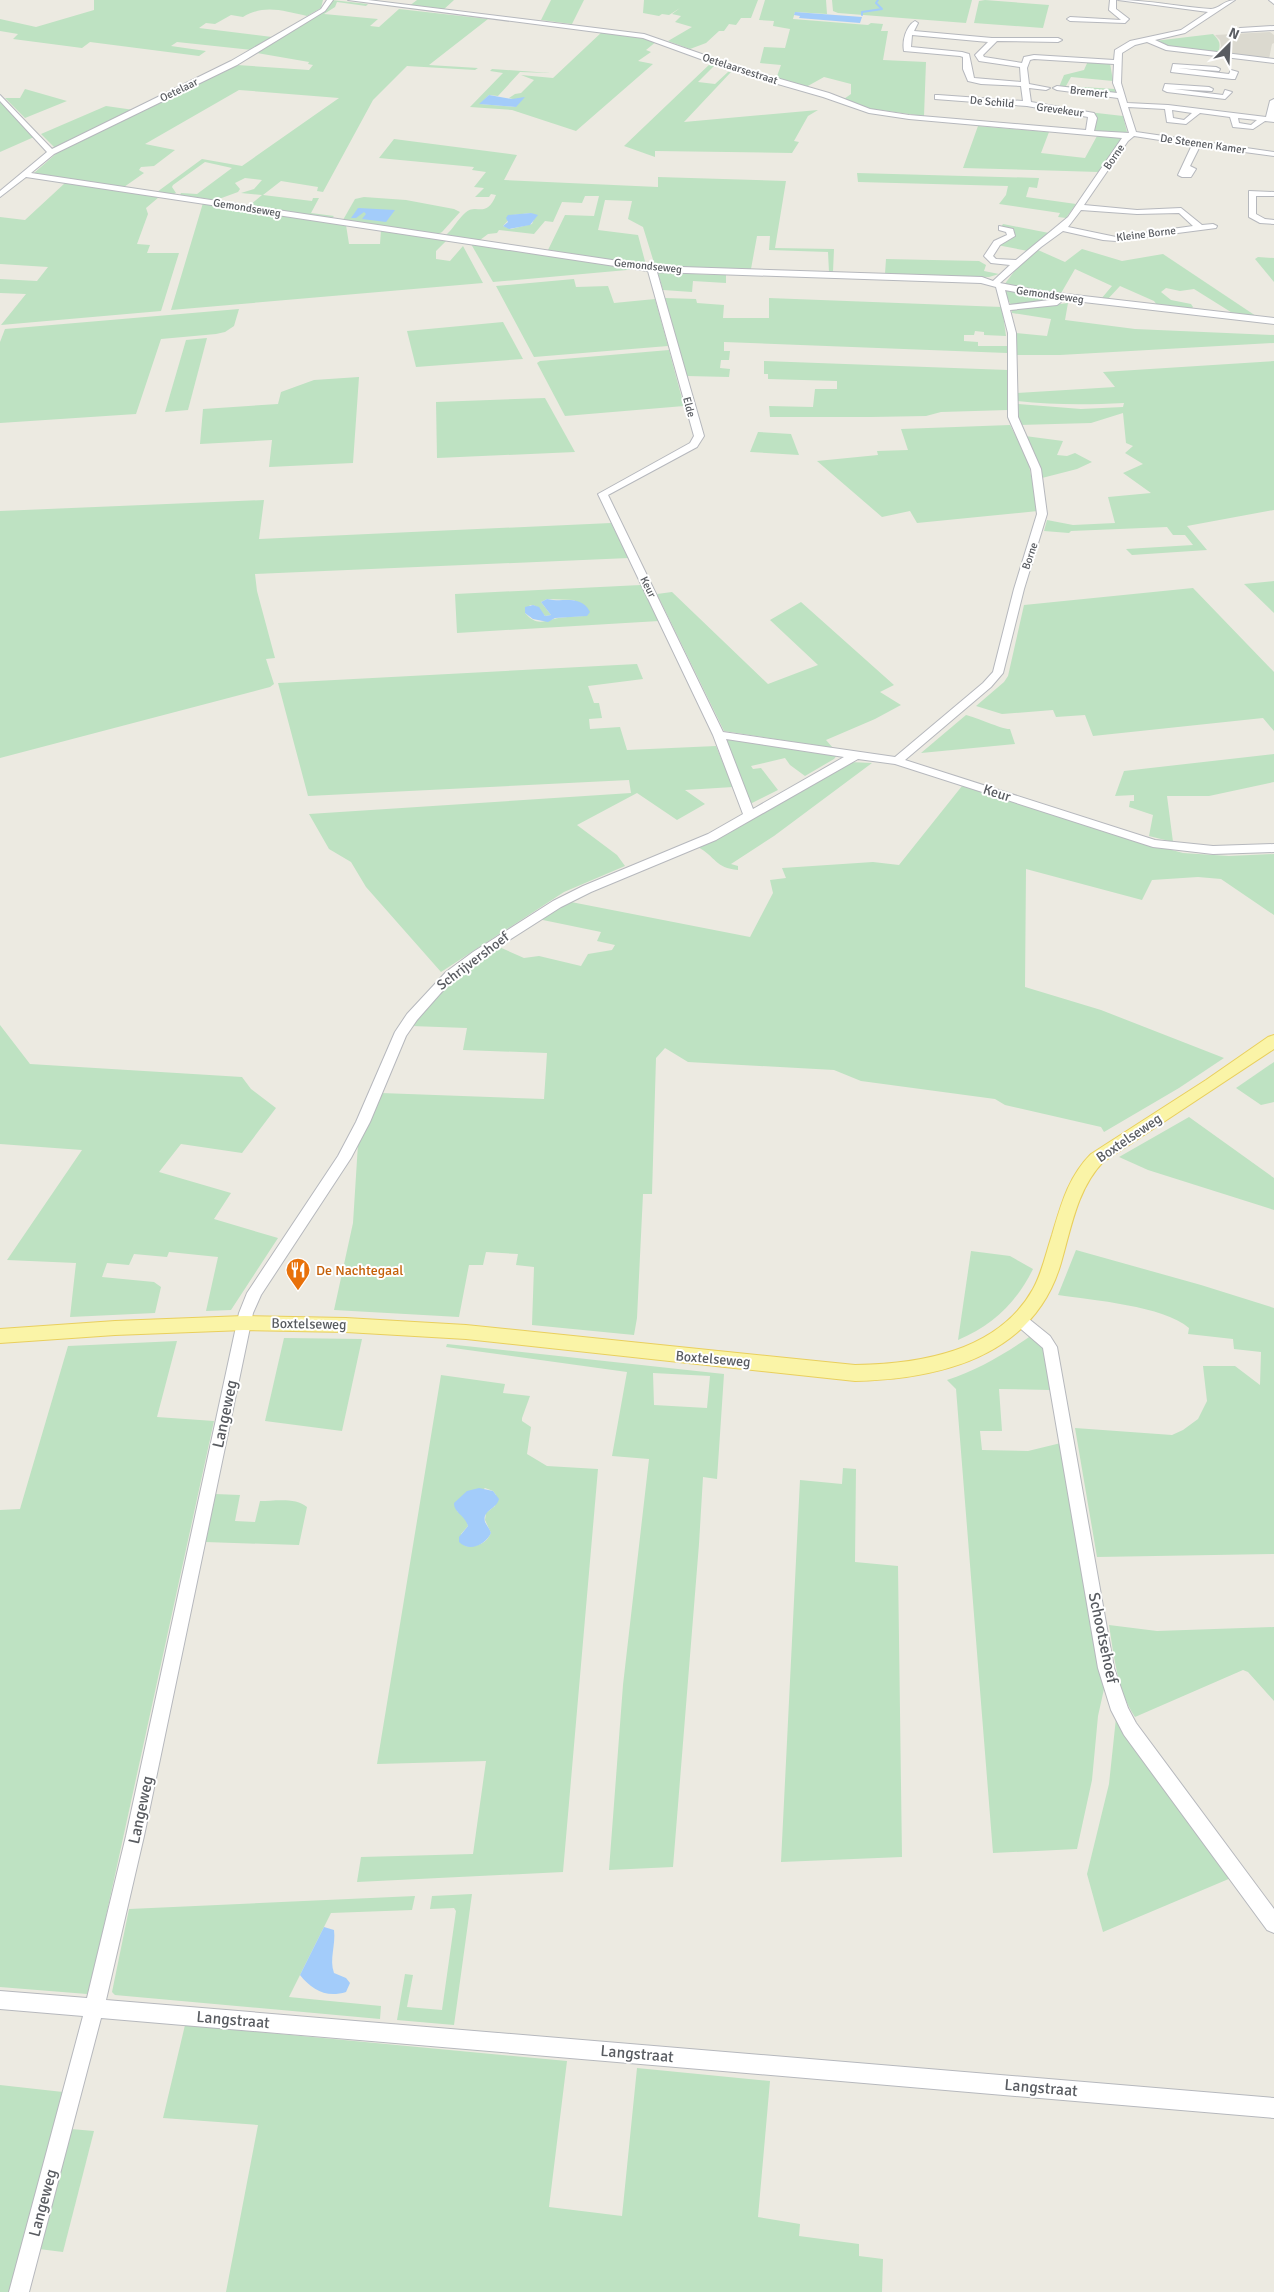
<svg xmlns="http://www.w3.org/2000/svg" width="1274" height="2292" font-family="Signika,sans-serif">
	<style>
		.education { fill: #dbd9cf }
		.green { fill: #bee2c2; fill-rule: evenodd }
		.water { fill: #a3ccfa }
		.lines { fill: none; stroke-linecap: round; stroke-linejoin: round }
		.stream { stroke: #a3ccfa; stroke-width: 2 }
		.minor-casing { stroke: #b6b8bd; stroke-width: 2 }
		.major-casing { stroke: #e9cf5d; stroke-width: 2 }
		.minor { fill: #fff; fill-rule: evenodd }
		.major { fill: #faf4a7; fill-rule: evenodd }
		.labels { text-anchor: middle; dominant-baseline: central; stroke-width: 4; stroke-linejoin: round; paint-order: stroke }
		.far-street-label { font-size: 11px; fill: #595c61; stroke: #fff }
		.street-label { font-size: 14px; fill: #595c61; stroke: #fff }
		.food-label { font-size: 14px; fill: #c56008; stroke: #fff; text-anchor: start }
		.near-street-label { font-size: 16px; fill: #595c61; stroke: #fff }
	</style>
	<rect width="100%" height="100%" fill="#eceae1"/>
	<path class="education" d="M1270,32L1274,35V43L1272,44L1269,59L1218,53L1221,46L1220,40L1215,35Z"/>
	<g class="green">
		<path d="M94,0H323L321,8L307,16C284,11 264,4 243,17L231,15L215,24L206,23L199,28L272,37L252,50L177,42L171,46L206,51L199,56L90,42L82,48L13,39L18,34L0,31V19L36,27L94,10Z"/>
		<path d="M332,0L368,4L366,6L337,2L335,7L324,14L378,19L370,26L379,27L399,9L488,19L429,65L478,68L475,70L407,66L373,100L323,192L317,191L318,187L281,181L263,195L312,201L313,198H319L311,213L334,216L332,218L249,206L262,195L241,193L254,189L262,180L245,178L235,183L240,189L238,192L216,200L180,195L181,193L197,194L232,168L205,162L173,185L172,187L176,193L174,194L157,192L202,159L242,166L339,98L239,90L145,144L175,150L154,166L141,167L139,170L144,173L124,187L34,173L58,152L237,65L309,70L313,65L308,64L309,62L257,53L328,8Z"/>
		<path d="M417,0H454L442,11L408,7Z"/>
		<path d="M551,0H584L572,24L541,20Z"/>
		<path d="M644,0H758L751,18H741L736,25L729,24L724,31H719L706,43L690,49L668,41L692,27L675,22L681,16L672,14L680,8L669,15L662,14L659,16L643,13Z"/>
		<path d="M765,0H826L827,14L795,12L793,19L868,25L871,23L883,24L881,31H888L883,60L926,62L924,116L865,108L844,99L851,94V84L824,77L806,87L776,79L781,65L760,63L764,47L785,48L790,29L773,26L774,21L759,20Z"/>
		<path d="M832,0H972L966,23L838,13L833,11Z"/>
		<path d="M985,0L1049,5L1043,28L974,23L979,1Z"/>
		<path d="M603,31L657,41L646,50L651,52L638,61L653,64L576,131L512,110L470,107L503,73L490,71L492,69L551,73L520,72L498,96L489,95L480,104L516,107V100L509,98L515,94L521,93L534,80L521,75L553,78Z"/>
		<path d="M1213,34C1220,41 1221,44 1218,53L1172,48L1154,41Z"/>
		<path d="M1088,61L1110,63L1113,81L1071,77L1066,86L1115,89L1116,93L1059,87L1064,75L1084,70Z"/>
		<path d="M712,62L716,64L698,82L715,84L728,72H731L684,122L818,110L808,116L794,141L799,142L792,153L655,151V157L624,146Z"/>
		<path d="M25,89L67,101L25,118L5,98H20Z"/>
		<path d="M0,102L34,137L0,152Z"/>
		<path d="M106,106L134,110L55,148L41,134Z"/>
		<path d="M1088,112L1123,116L1127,132L1125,133L1092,131L1094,114Z"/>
		<path d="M978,126L1049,132L1041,153L1085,158L1097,136L1123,138L1099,172L963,168Z"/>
		<path d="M394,139L517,155L504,180L658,187V177L786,181L775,248L834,249L833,272H829L828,252L769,250L770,236H757L751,269L655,266L643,227L628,219L632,201L605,200L598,230L638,235L646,265L548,250L565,215L594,216L599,196H585L582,203L562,202L553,222L545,221L534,234L499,230L497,233L488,234L480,240L446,235C453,229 458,219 465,213C476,202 486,220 496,195L491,194L489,197H475L484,188L474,187L486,172L472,170L474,167L379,158ZM531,213L534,219L532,224L511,229L503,226L513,215Z"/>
		<path d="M857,173L1039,178L1037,188L1029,187L1026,197L1076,204L1066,218L1058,217L1060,213L999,204L1006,195L1008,186L858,182Z"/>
		<path d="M65,183L159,197L146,208L148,214L137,244L150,245L147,253H179L161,311L1,325L26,294L0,293V279L37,281L48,267L0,264V217L25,220Z"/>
		<path d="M364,197L406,200L454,209L460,212L442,232L438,234L343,220L355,199Z"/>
		<path d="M203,203L346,225L349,244H380L381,230L447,240L436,251V259L450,261L463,246L483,283L171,310Z"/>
		<path d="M1003,224L1049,233L1028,251L997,245L1014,236L1001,227Z"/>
		<path d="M471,244L638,269L493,282Z"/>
		<path d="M1082,249L1122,261L1163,254L1259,318L1234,314L1194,289L1180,291L1166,288L1161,292L1171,300L1191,304L1193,307L1191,309L1157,305L1154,301L1120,286L1107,300L1101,299L1112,286L1075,269L1060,295L1004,285L1016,269L1038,250L1065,262Z"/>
		<path d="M1258,257L1274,258V282L1255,259Z"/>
		<path d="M886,259L979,261L986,265L984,271L999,274L989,277L885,274Z"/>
		<path d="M658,273L726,275V283L693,281L692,292L663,290Z"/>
		<path d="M574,279L576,287L608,286L614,303L655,299L668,346L534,357L496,286Z"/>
		<path d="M1003,290L1059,299L1011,305Z"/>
		<path d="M665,298L696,299L697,303L724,305L723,318H769V298L1002,307L1006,336L984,335V332L975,331L974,335H964V341L978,342V346H1007V353L724,342V351H730L729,360H721L720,368L730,369L729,377L687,376Z"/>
		<path d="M1068,303L1065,320L1135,329L1274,335V343L1060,355H1016L1015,333L1047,336L1051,319L1012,313V310Z"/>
		<path d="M239,309L234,326L225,332L216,334L161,339L136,414L0,423V342L5,329Z"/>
		<path d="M503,322L523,359L416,367L407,331Z"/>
		<path d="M207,338L188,410L165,412L186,340Z"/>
		<path d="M669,350L684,406L565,416L537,363L540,361Z"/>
		<path d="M764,361L1008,370V410L941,412L926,416L871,417H770L769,406L813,407L815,389H837V381L768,379V374H764Z"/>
		<path d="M1274,361V510L1187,526L1207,550L1132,555L1126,549L1193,545L1185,535H1173L1167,527L1071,531L1069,533L1044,531L1047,520L1073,525L1115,523L1108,497L1151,493L1123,473L1143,464L1125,453L1133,446L1126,443L1123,413L1091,423L1019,425L1018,404L1081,409L1123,407L1124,403C1087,405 1053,405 1017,401V393L1115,387L1103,372Z"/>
		<path d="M359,377L353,463L269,467L272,440L200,444L203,409L278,404L281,392L314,380Z"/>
		<path d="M545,398L575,452L437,458L436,402Z"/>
		<path d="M1010,425L1028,460L1038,511L917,523L910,511L882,517L817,461L878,455L877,451L908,450L901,429Z"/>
		<path d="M758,432L791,434L799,455L750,452Z"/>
		<path d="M1025,436L1063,441L1057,455L1067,456L1075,453L1092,462L1077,469L1042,478L1033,450Z"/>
		<path d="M264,500L259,539L611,523L629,558L255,574L257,591L275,658L266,659L274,684L270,687L0,758V511Z"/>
		<path d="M1274,581V613L1244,584Z"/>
		<path d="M641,585L659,621L457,633L455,594ZM547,599L574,600L587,616C580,616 560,617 554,619C541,622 536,625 525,613L530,605C539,605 540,611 545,616L551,615L541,602Z"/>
		<path d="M1193,588L1274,672V731L1263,718L1093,736L1085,715L1056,717L1053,710L1002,714L976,706L1004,682L1008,676L1024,605Z"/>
		<path d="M672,592L768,684L818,665L770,620L801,602L894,685L880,692L901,705L875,719L826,740L833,748L724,731L657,594Z"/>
		<path d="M637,664L643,679L588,686L594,703H599L602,718L589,719L590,729L620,727L627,750L716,746L733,787L685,790L705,804L677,820L637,793L577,825L617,855L625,866L564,892L441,972L366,887L351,862L329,849L309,814L631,793L629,780L308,796L278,683Z"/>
		<path d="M966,715C975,717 1004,730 1010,729L1015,744L921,753Z"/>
		<path d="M725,738L838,754L834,759L805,776L790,765L785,758L751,766L753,769L761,768L778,790L750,804Z"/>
		<path d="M1274,754V782L1209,796H1167L1173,842L1149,836L1153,815L1129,807L1130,801H1134V795L1115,796L1124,771Z"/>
		<path d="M849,762L872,763L774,836L731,864L738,866V870C715,868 716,857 698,847L743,825Z"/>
		<path d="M962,786L1121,836L1183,853L1229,856L1274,854V915L1221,879L1198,877L1152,880L1142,900L1026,869L1025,987L1101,1010L1224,1058L1179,1088L1104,1132L1101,1127L1005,1105L995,1099L861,1081L834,1070L688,1062L665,1048L656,1058L652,1194H643L637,1318L634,1335L532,1325L534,1267L516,1265L518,1254L486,1252L483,1265H469L459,1317L334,1310L353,1223L358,1144L381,1093L544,1099L547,1053L463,1050L467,1028L411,1026L442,988L468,965L497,946L524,958L539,956L581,966L588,954L612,950L615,945L597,941L601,932L538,919L566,901L750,937L773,893L770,880L786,878L782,868L873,862L899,865Z"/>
		<path d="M0,1025L30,1064L242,1077L251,1089L276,1108L242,1153L181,1144L159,1172L231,1193L214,1219L278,1238L231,1310L206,1311L218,1257L169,1252L167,1257L134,1254L129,1265L107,1263L102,1277L154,1282L161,1287L155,1313L70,1317L76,1263L7,1260L82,1150L0,1144Z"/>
		<path d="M1274,1062V1102L1261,1105L1236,1088Z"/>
		<path d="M1189,1117L1274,1178V1210L1148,1170L1119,1157Z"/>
		<path d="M1076,1250L1201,1285L1274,1308V1554L1097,1557L1075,1428L1172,1435L1183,1430L1198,1419L1207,1401L1203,1366H1235L1260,1385L1261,1352L1234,1349L1233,1339L1188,1334L1189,1328C1164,1306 1092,1300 1058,1295Z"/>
		<path d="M971,1251L1010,1256L1033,1269C1017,1302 992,1326 958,1340Z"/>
		<path d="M1032,1335L1039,1338L1045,1351L1051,1390L999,1389L1002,1431H980L982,1450L1028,1451L1061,1443L1104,1689L1098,1716L1092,1780L1077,1849L993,1853L956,1389L947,1380C978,1370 1005,1354 1032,1335Z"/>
		<path d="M284,1338L362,1339L342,1431L265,1421Z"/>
		<path d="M177,1341L157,1417L214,1421L91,1985L87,1994L0,1987V1510L20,1509L68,1346Z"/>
		<path d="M447,1344L724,1374L717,1479L703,1477L699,1544L673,1867L609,1870L623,1685L649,1459L612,1456L627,1372L446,1347ZM653,1373L710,1376L707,1408L654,1405Z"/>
		<path d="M441,1375L505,1384L503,1393L530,1396L522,1418V1421L531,1427L527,1454L547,1466L598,1469L563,1872L357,1882L361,1857L473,1854L486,1761L377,1764ZM485,1488L493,1491L496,1495L495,1506L486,1513L485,1520L491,1533C486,1544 477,1547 465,1546L461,1534L468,1526L466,1518L457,1511Z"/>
		<path d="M843,1468L856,1469L855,1562L898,1566L902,1857L781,1862L800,1480L842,1484Z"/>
		<path d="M215,1494L240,1495L235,1521L255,1522L260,1501C274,1501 296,1497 307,1507L299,1545L205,1542Z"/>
		<path d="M1109,1625L1157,1631L1274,1627V1701L1248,1672L1243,1670L1135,1717C1117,1690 1114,1656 1109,1625Z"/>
		<path d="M1116,1718L1231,1878L1103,1932L1087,1874L1109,1784Z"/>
		<path d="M472,1894L454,2025L397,2020L405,1974L413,1975L407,2007L442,2010L456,1911L454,1908L430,1909L432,1896Z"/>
		<path d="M415,1896L412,1910L331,1913L289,1997L381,2006L380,2019L115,1995L112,1992L129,1909Z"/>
		<path d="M185,2025L567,2061L549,2207L622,2216L637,2068L770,2081L758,2217L800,2224L799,2236L859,2244V2256L883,2259L882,2292H226L258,2125L163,2118Z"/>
		<path d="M0,2085L63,2092L11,2292H0Z"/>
		<path d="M71,2129L94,2131L63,2252L39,2249Z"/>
	</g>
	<g class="water">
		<path d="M795,12L862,17L860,23L799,18L800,16L794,15Z"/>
		<path d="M489,95L512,99L525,97L516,107L479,104Z"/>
		<path d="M358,208L395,210L386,222L362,219L366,214L364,212L356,218H351Z"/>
		<path d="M531,213L538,215L530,225L509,229L503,226L508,222L506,218L508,215Z"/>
		<path d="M547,599C563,603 581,594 590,612L587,616L555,618L548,622L533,619L525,613V607L533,605L539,607L545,616L551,615L541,602Z"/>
		<path d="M479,1488L493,1491L499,1499C497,1509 482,1510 485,1522C487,1526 490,1529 491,1533C486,1544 470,1553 459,1542V1537L468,1526C465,1515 454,1513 454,1503L467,1491Z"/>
		<path d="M324,1927L334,1930C336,1945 329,1959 334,1973L346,1978L350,1983L346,1992C326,1998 312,1990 300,1975Z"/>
	</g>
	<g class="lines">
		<path class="stream" d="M862,15V12L882,9L876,3L878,0"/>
		<defs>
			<g id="minor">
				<path d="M327,0H333L325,11L237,65L54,154L31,173L652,266L982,277L993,281L1010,265L991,263L984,256L994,241L1007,235L1006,232L999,230V226L1013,229L1015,236L1000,245L993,256L996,259L1016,260L1068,217L1122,138L909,119L869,113L823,97L739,73L643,38L348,0H368L644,34L745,69L829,93L870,109L909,115L1086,130L1088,117L1027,106L935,99V95H938L1023,101L1021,86L981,84L968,81L963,69V57L960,56L904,51C902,41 906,26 915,21L918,23L914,31L992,38H1058L1062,40L1058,42L997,41L983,55L984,57L1022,63L1024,57L1034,55L1114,60L1115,50L1130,41L1181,30L1208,12L1118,0C1149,0 1179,7 1211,9C1219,9 1224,0 1235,0L1185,33L1155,40L1168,46L1274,59V63L1166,50L1147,42L1135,45L1122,53L1121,83L1127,103L1168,105L1266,117L1270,101L1274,99V122L1265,121L1253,129L1233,127L1230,117L1200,113L1186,124L1167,122L1165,109L1128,107L1136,132L1274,152V156L1200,146L1190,166L1196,169L1191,177H1182L1178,175L1192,145L1134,136L1128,141L1084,205L1137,210L1181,208L1202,225L1213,224L1217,226L1216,228L1116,241L1103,240L1063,231L1041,247L1000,283L1040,291L1274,318V324L1040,297L1005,290L1009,305L1057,299L1061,302L1057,305L1010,310L1016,333L1018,417L1041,469L1047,514L1024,589L1003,673L991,687L905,760L1155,840L1213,846L1274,844V852L1213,854L1153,847L895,764L858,759L716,840L591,892L561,907L481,958L454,978L417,1020L406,1036L370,1122L351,1158L261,1295L253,1313L144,1836L106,2000L1274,2098V2118L101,2018L29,2292H9L83,2016L0,2009V1991L87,1998L126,1836L239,1313L247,1293L338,1156L356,1122L395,1032L407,1014L446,972L473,952L553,901L583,886L708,834L743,814L713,735L598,494L690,443L694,436L648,271L26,177L0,197V191L47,152L0,101V95L52,149L231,61L321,9ZM912,35L988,42L975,55L979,61L1020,67L1021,82L974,78L969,54L962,52L911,47ZM1034,59L1114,64L1113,83L1117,93L1057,86L1053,88L1057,90L1118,98L1129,133L1094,131L1097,118L1094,113L1031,102L1029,88L1046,90L1050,88L1029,84L1027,68L1030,60ZM1172,110L1192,113L1184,120L1173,118ZM1238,118L1257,120L1251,125L1239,123ZM1081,210L1137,214L1179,213L1193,226L1116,237L1068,227ZM657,272L981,283L996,287L1008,333V417L1031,469L1037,514L1014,589L993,672L983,683L895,757L723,732L608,495L697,447L704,436ZM726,739L844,757L753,809Z"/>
				<path d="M1110,0H1116V9L1129,19L1125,23L1070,21L1067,19L1070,17L1121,20L1109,10Z"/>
				<path d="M1269,0H1274V4Z"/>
				<path d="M1274,26V30L1240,32L1237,30L1240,28Z"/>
				<path d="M1173,64L1216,67L1220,69L1219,71L1178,68L1229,74L1231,70L1238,72L1235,79H1232L1171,72Z"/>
				<path d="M1165,84L1209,87L1213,89L1212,91L1174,89L1223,95L1225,90L1232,92L1225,99L1167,92L1163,90Z"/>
				<path d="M1249,191L1274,192V196H1256V214L1265,219L1274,220V224L1260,223L1249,217Z"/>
				<path d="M1019,1313L1024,1315L1050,1336L1057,1347L1114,1668L1128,1708L1136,1723L1274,1909V1933L1267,1930L1124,1735L1111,1710L1098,1668L1043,1348L1014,1323L1012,1319L1014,1315Z"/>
			</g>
			<path id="major" d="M1274,1035V1049L1103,1162C1077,1189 1071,1229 1061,1263C1034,1356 941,1379 855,1381L466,1339L346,1332L244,1330L115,1335L0,1343V1329L115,1321L244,1316L346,1318L466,1325L855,1365C919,1364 998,1352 1033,1289C1042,1273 1046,1253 1052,1235C1061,1205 1068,1177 1091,1154L1206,1080L1268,1037Z"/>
		</defs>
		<use href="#minor" class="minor-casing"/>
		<use href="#major" class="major-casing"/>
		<use href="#minor" class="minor"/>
		<use href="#major" class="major"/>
	</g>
	<defs>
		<symbol id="restaurant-pin" viewBox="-11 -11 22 30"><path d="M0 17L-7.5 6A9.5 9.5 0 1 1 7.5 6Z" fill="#e8710a" stroke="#fff"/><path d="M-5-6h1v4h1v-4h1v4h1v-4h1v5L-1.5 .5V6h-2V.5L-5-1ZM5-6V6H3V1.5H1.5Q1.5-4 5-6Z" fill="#fff"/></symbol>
	</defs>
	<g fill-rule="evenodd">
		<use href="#restaurant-pin" x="284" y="1256" width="28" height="38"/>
	</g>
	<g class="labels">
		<g class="far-street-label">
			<text transform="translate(740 69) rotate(18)">Oetelaarsestraat</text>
			<text transform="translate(179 90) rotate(-26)">Oetelaar</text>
			<text transform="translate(1089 92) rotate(7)">Bremert</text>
			<text transform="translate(992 102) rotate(5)">De Schild</text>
			<text transform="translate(1060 110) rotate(8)">Grevekeur</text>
			<text transform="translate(1203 144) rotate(8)">De Steenen Kamer</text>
			<text transform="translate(1114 157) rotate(-56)">Borne</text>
			<text transform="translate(247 208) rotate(9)">Gemondseweg</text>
			<text transform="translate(1146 234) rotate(-7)">Kleine Borne</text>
			<text transform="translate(648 266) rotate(6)">Gemondseweg</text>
			<text transform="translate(1050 295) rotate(8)">Gemondseweg</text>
			<text transform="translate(689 407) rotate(75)">Elde</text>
			<text transform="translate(1030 556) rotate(-71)">Borne</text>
			<text transform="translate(648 587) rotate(64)">Keur</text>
		</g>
		<g class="street-label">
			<text transform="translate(997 793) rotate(18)">Keur</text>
			<text transform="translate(473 961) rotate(-37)">Schrijvershoef</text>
			<text transform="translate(1129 1138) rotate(-34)">Boxtelseweg</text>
			<text transform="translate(309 1324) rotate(1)">Boxtelseweg</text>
			<text transform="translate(713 1359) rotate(5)">Boxtelseweg</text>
		</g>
		<g class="food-label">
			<text x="316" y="1270">De Nachtegaal</text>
		</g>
		<g class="near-street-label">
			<text transform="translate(225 1414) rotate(-78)">Langeweg</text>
			<text transform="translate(1103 1638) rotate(78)">Schootsehoef</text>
			<text transform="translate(141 1810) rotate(-78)">Langeweg</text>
			<text transform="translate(233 2020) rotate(5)">Langstraat</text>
			<text transform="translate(637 2054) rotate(5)">Langstraat</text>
			<text transform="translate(1041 2088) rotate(5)">Langstraat</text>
			<text transform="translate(43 2203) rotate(-75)">Langeweg</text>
		</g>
	</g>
	<g transform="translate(1229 45) rotate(24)" stroke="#ffffff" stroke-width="4" paint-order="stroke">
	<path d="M0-4L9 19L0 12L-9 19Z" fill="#595c61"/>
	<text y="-8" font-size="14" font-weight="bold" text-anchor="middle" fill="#595c61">N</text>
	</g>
</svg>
